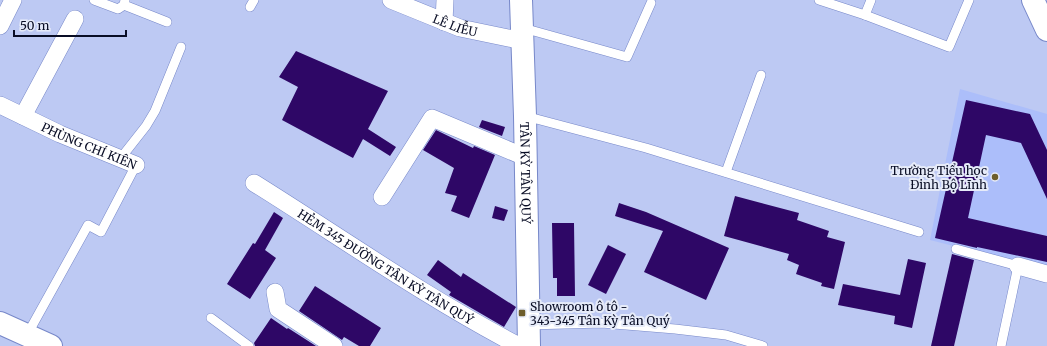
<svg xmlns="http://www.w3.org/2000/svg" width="1047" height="346" font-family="Merriweather,serif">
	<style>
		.built { fill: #acbefa }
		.building { fill: #2e0766 }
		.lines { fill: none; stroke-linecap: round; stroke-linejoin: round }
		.lane-casing { stroke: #7788c9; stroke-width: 10 }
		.street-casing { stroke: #7788c9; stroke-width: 18 }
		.secondary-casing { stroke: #7788c9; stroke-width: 24 }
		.lane { stroke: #fff; stroke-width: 9 }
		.street { stroke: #fff; stroke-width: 17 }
		.secondary { stroke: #fff; stroke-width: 22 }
		.poi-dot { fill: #6e5e2c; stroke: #e6ebf9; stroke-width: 1.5 }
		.labels { text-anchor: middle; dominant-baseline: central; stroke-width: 4; stroke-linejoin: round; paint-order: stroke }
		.street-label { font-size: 12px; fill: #090d25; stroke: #e6ebf9 }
		.poi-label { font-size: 12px; fill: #090d25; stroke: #e6ebf9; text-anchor: end }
	</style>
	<rect width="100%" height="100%" fill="#bdc9f3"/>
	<path class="built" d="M960,89L1047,114V270L930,240Z"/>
	<g class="building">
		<path d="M296,51L388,91L368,129L396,147L390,156L363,139L353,158L282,120L298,87L279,77Z"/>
		<path d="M966,100L1030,114L1047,150V199L1021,143L986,135L968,218L1047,236V262L977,247V248L935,238Z"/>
		<path d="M482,120L505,127L502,136L479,127Z"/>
		<path d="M436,130L473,148L474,146L495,155L469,218L451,211L457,196L445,193L454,168L423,150Z"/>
		<path d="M735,196L799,213L797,220L829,231L827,237L845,242L834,289L821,286L822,283L796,274L799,265L787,260L789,254L724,236Z"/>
		<path d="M619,203L646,212L729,248L706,300L644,272L663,231L615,216Z"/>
		<path d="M495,206L508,210L504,221L492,218Z"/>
		<path d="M274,212L283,218L265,250L276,258L250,299L227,284L253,243L255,244Z"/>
		<path d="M552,223H574L575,296H557V278H553Z"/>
		<path d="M608,245L626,254L606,294L588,285Z"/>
		<path d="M952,254L974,260L954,346H931Z"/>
		<path d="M908,259L926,263L912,328L894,324L895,316L838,305L843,284L900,295Z"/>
		<path d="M438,260L461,277L463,273L516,307L504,327L449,295L451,292L427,275Z"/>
		<path d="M315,286L381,328L370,346H359L344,337L342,340L299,311Z"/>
		<path d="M271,318L287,329L288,328L316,346H255L254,343Z"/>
	</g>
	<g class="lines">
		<defs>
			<g id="lane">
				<path d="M94,0L118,9L124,5"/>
				<path d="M125,0L124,5L167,22"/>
				<path d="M819,0L865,15L949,47L969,0"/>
				<path d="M250,7L254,0"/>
				<path d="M865,15L871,0"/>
				<path d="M523,28L627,57L651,3"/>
				<path d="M525,116L646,148L919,232"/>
				<path d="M120,159L146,126L155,111L181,47"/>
				<path d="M726,172L761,75"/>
				<path d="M956,249L1018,266L1001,346"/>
				<path d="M211,318L249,346"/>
				<path d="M528,325L602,323L675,329L726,335L763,346"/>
				<path d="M27,335L88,225L101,232L136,165"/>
			</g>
			<g id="street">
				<path id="s1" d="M391,0L460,28L523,41"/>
				<path d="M444,22L445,0"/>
				<path d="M0,26L13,0"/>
				<path id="s2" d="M0,105L60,134L136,165"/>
				<path d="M23,116L75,19"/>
				<path id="s3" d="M254,183C342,238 427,298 519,346"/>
				<path d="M382,197L432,118L525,157"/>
				<path d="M1018,266L1047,274"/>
				<path d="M275,292L278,309L334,346"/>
			</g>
			<g id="secondary">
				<path id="s4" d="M521,0L525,116L529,346"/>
				<path d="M1033,0L1047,30"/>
				<path d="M0,323L51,346"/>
			</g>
		</defs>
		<use href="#lane" class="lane-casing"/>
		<use href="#street" class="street-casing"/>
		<use href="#secondary" class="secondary-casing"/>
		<use href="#lane" class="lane"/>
		<use href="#street" class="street"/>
		<use href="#secondary" class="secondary"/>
	</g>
	<g class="poi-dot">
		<circle cx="995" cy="177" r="4"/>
		<rect x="518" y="309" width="8" height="8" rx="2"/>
	</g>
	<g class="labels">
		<g class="street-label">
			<text stroke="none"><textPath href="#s1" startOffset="69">LÊ LIỄU</textPath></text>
			<text stroke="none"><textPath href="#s2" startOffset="98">PHÙNG CHÍ KIÊN</textPath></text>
			<text stroke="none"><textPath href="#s4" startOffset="173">TÂN KỲ TÂN QUÝ</textPath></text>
			<text stroke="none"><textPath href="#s3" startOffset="156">HẺM 345 ĐƯỜNG TÂN KỲ TÂN QUÝ</textPath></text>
		</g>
		<g class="poi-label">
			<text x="987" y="170">Trường Tiểu học<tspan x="987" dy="14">Đinh Bộ Lĩnh</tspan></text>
			<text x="530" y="306" text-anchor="start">Showroom ô tô -<tspan x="530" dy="14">343-345 Tân Kỳ Tân Quý</tspan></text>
		</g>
	</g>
	<path d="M14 30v6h112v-6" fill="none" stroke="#090d25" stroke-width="2"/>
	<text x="20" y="30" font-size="12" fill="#090d25" stroke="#e6ebf9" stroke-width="3" paint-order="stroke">50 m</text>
</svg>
